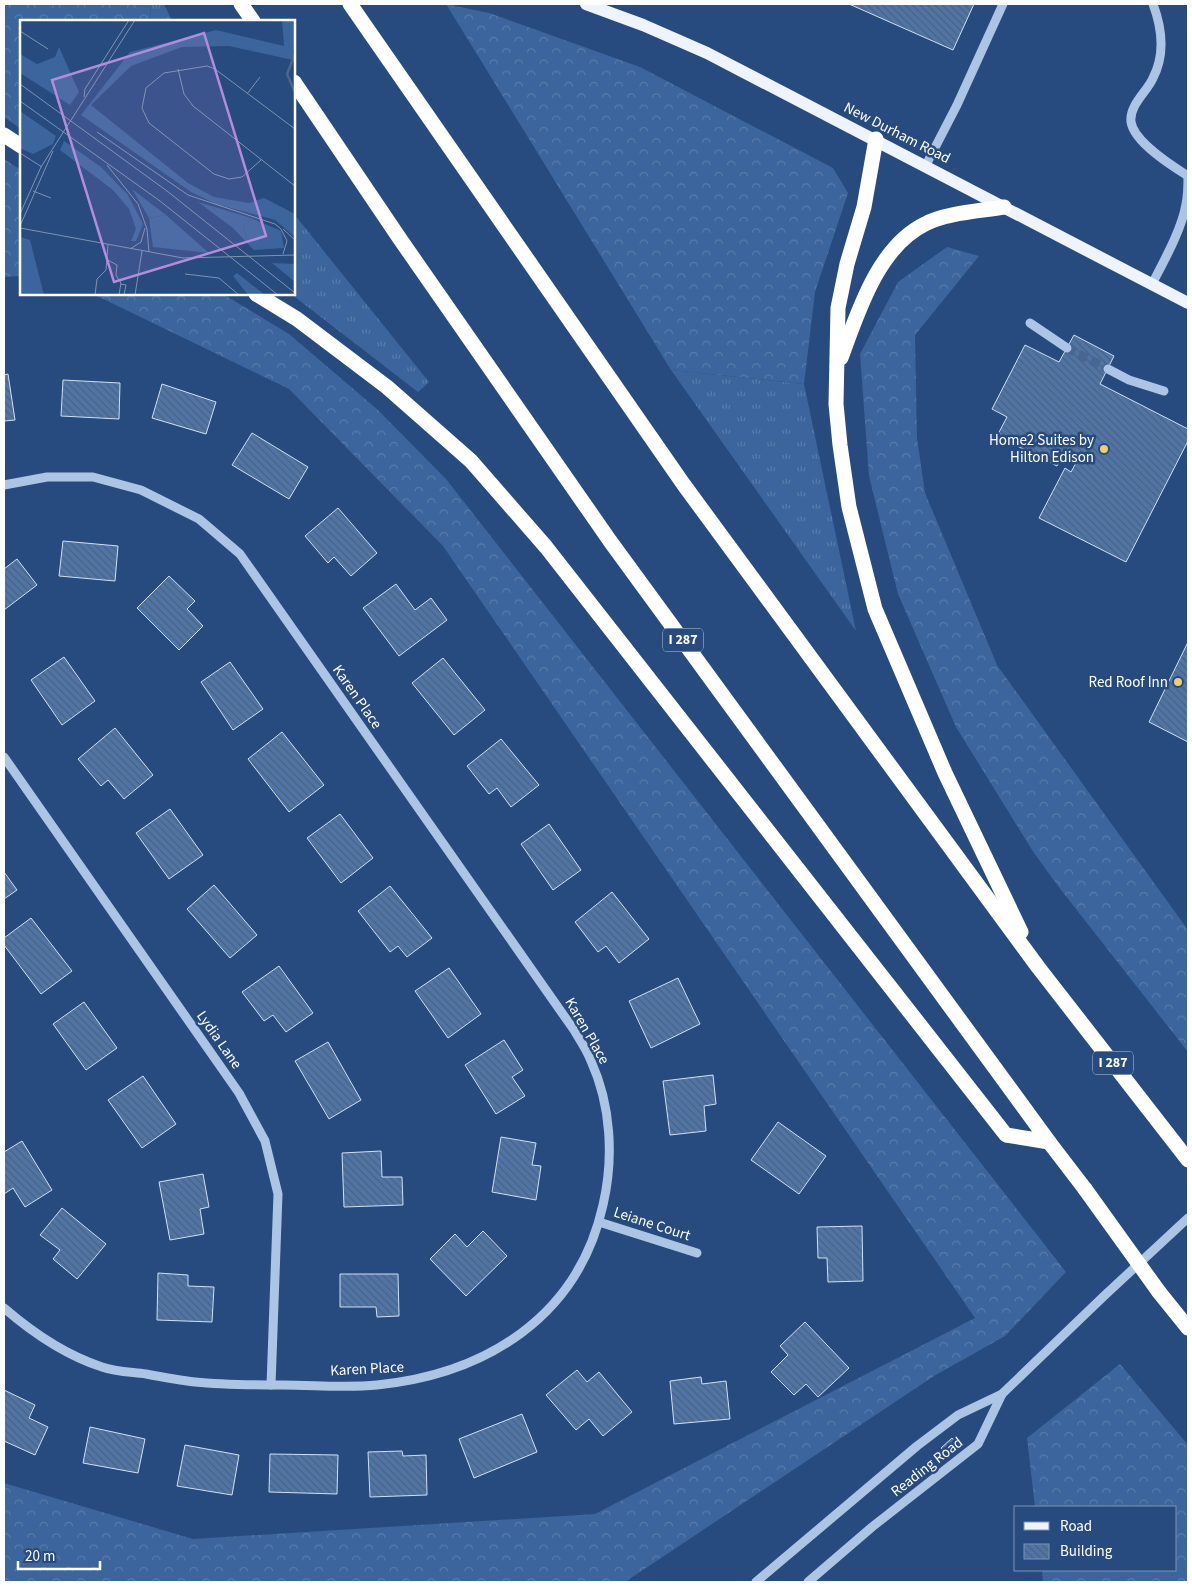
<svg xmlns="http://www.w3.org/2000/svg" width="1192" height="1586" font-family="'Source Sans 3',sans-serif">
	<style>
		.grass { fill: url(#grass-tufts) }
		.forest { fill: url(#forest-crowns) }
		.building { fill: url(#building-back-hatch); stroke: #d0e0f4 }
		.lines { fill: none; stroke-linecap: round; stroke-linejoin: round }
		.minor-tunnel { stroke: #476692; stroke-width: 9; stroke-dasharray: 9 4.5; stroke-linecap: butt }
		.minor { stroke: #adc5e5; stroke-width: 9 }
		.major { stroke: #eef3fd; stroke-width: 12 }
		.highway { stroke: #fff; stroke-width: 15 }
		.highway-bridge { stroke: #fff; stroke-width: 15 }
		.poi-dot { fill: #eecd73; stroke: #274b7f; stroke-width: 2 }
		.labels { text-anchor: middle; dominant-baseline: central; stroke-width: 5; stroke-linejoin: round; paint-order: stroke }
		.shield { fill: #274b7f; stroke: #bec9d9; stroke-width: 1 }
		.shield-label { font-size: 14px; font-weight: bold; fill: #fff }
		.street-label { font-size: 15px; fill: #fff; stroke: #274b7f }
		.poi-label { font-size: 15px; fill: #fff; stroke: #274b7f; text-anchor: end }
		.inset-river { fill: none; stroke: #4c668b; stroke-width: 2.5 }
		.inset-road { fill: none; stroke: #7d93b2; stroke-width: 1 }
		.view { fill: #b68bdc; fill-opacity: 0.15; stroke: #b68bdc; stroke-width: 2.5 }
		.inset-edge { fill: none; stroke: #fff; stroke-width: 2.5 }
	</style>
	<defs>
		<pattern id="grass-tufts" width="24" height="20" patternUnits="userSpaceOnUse" patternTransform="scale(1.25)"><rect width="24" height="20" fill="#3b659c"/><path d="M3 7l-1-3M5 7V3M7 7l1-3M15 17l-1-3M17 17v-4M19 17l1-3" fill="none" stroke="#587cab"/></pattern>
		<pattern id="forest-crowns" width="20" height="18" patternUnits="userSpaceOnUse" patternTransform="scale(1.25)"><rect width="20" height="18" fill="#3b659c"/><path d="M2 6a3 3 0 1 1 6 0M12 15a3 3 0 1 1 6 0" fill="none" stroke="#587cab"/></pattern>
		<pattern id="building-back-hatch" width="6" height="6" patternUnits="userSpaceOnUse" patternTransform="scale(1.25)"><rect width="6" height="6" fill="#4f75a7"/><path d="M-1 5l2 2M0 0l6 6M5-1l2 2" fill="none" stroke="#4e607a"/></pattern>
	</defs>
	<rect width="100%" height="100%" fill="#274b7f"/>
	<g class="grass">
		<path d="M151,4H164L172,21H150Z"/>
		<path d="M294,214L429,382L418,392L291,294H294Z"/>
		<path d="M671,370L804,384L856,631Z"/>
	</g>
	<g class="forest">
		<path d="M4,4H151L150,21H21V129L4,117Z"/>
		<path d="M446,4L489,13L640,67L833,168L848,193L815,292L804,384L671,370Z"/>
		<path d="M4,159L21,170V276L4,277Z"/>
		<path d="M947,247L979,256L915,335L917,438L925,493L997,665L1188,930V1052L1058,886L1034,853L956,727L898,594L869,476L860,354L898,282Z"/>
		<path d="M93,294H223L289,334L378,410L446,479L1066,1272L1005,1336L934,1376L625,1582H4V1483L193,1539L595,1514L975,1318L443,546L289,389Z"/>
		<path d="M1120,1364L1188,1445V1582H1043L1042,1570H1176V1507H1035L1027,1438Z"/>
	</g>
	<g class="building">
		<path d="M849,4H974L953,50Z"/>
		<path d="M1074,335L1114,356L1100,384L1188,429V441L1126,562L1039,518L1065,468L1071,472L1076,463L1063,456L1057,466L997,436L1007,417L992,409L1025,345L1059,362Z"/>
		<path d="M8,374L15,420L4,421V375Z"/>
		<path d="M63,380L120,383L119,419L61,416Z"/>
		<path d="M162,384L216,402L206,434L152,418Z"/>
		<path d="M252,433L308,467L289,499L232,465Z"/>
		<path d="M338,508L377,553L351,576L334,557L328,563L305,536Z"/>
		<path d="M63,541L118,546L115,581L59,576Z"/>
		<path d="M17,559L37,585L4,610V569Z"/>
		<path d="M169,576L195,601L187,609L203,626L179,650L137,608Z"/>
		<path d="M396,584L415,610L431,598L447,620L399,656L363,608Z"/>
		<path d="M1188,642V742L1149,722Z"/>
		<path d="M64,657L95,701L62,725L31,680Z"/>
		<path d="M443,658L485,710L454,735L412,683Z"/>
		<path d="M230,662L263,709L233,730L201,682Z"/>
		<path d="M115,728L153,775L124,799L108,780L101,786L78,759Z"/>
		<path d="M282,732L324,785L289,812L248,759Z"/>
		<path d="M501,739L539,785L511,807L497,788L489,794L467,766Z"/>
		<path d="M170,809L203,855L169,879L136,833Z"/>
		<path d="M340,814L373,858L341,883L307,838Z"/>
		<path d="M549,824L581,870L553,890L521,844Z"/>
		<path d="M4,872L17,890L4,899Z"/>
		<path d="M214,885L257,935L230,958L187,909Z"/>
		<path d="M390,886L432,938L407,957L398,946L390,952L358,911Z"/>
		<path d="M612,892L649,939L619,963L606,946L598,952L575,922Z"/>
		<path d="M31,918L72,971L41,994L4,945V938Z"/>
		<path d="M279,966L313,1013L286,1032L273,1015L264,1021L242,992Z"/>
		<path d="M449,968L481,1014L448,1038L415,991Z"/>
		<path d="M678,978L700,1024L651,1048L629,1001Z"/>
		<path d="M84,1002L117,1048L86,1070L53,1024Z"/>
		<path d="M504,1040L523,1070L512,1077L525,1096L496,1114L465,1065Z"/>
		<path d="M328,1042L361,1100L329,1119L295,1061Z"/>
		<path d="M713,1075L716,1104L704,1106L706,1131L670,1135L663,1081Z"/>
		<path d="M143,1076L176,1124L142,1148L108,1100Z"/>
		<path d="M778,1122L826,1156L799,1194L751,1160Z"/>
		<path d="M501,1137L536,1143L532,1165L541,1166L536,1200L492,1192Z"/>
		<path d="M22,1141L52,1190L25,1207L13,1188L4,1194V1152Z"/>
		<path d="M381,1151L382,1177H402L403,1205L344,1207L342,1153Z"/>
		<path d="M203,1174L209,1207L200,1209L204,1234L170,1240L159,1182Z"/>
		<path d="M62,1208L106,1244L77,1279L53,1259L60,1250L40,1235Z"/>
		<path d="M862,1226L863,1281L828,1282L827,1258H818L817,1227Z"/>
		<path d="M483,1231L507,1256L466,1296L430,1259L455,1234L467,1247Z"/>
		<path d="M158,1273L188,1275V1286L214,1287L212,1322L157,1320Z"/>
		<path d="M340,1274H398L399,1316L377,1317L376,1307H340Z"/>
		<path d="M805,1322L849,1368L818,1397L806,1384L794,1395L771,1372L788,1355L780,1346Z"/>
		<path d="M577,1370L587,1382L599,1372L632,1412L603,1436L589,1419L576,1430L546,1395Z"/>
		<path d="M701,1377L702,1384L726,1381L730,1419L674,1424L670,1381Z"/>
		<path d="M4,1390L35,1405L29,1418L48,1427L35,1455L4,1441Z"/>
		<path d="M522,1414L537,1452L474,1478L459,1439Z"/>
		<path d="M90,1427L145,1439L138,1473L83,1463Z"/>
		<path d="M952,1438L959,1446L948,1456L941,1448Z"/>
		<path d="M185,1445L239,1455L232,1495L177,1486Z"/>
		<path d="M402,1451L403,1456L426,1455L427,1495L370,1497L368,1452Z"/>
		<path d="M270,1454L338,1455L337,1494L269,1492Z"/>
	</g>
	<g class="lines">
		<path class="minor-tunnel" d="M1067,348L1108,369"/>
		<g class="minor">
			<path d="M1153,4C1162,28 1165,55 1153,78C1147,92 1129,105 1131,122C1134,142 1172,166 1188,176"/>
			<path d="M926,165L957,105L1003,4"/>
			<path d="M1152,284C1164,261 1182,229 1186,204C1188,195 1188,185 1188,176"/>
			<path d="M1030,323L1067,348"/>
			<path d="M1108,369L1129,380L1164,391"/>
			<path d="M4,485L47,477H93L141,490L199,519L240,554L574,1030C580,1040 587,1050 591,1061C611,1105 614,1158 603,1205C578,1317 486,1374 377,1385C346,1388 314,1385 283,1385C254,1385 224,1385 195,1382C178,1380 162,1377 146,1374C132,1372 116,1372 102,1367C65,1355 33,1333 4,1308"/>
			<path d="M4,757L239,1093L265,1141L278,1194L271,1385"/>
			<path d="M599,1222L697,1253"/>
			<path d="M756,1582L917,1446L958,1415L1002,1394L1104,1296L1188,1218"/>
			<path d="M808,1582L872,1527L978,1444L1002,1394"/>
		</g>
		<path class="major" d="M586,4L643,25L707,53L1188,303"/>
		<g class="highway">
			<path d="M241,4L253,21"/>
			<path d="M350,4L684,485L1038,967L1188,1160"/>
			<path d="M294,82L400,239L610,541L1049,1142L1085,1189"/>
			<path d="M4,135L21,146"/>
			<path d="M876,139L864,207L847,264L838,308L836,404L840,445L849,507L875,609L945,773L1021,932"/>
			<path d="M256,294L297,319L387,387L471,461L546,547L1006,1135L1049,1142"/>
			<path d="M841,358C858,312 878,247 925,224C945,213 981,211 1004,207"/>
			<path d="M1159,1292L1188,1328"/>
		</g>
		<path class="highway-bridge" d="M1085,1189L1159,1292"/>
	</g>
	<g class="poi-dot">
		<circle cx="1104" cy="449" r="5"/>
		<circle cx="1178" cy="682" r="5"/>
	</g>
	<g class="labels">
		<g class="shield">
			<rect x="663" y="628.5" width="40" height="23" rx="4"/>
			<rect x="1093" y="1051.5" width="40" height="23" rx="4"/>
		</g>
		<g class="shield-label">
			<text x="683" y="640">I 287</text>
			<text x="1113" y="1063">I 287</text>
		</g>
		<g class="street-label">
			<text transform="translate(897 133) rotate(27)">New Durham Road</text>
			<text transform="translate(357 697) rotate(55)">Karen Place</text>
			<text transform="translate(587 1031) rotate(60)">Karen Place</text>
			<text transform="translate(219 1040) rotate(55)">Lydia Lane</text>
			<text transform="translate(652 1224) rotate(18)">Leiane Court</text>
			<text transform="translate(367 1369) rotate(-3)">Karen Place</text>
			<text transform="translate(927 1467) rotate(-38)">Reading Road</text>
		</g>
		<g class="poi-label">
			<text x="1094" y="440">Home2 Suites by<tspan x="1094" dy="17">Hilton Edison</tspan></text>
			<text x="1168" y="682">Red Roof Inn</text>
		</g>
	</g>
	<g transform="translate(20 20)">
		<rect width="275" height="275" fill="#274b7f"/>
		<path d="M112,169L146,195L129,198ZM178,182L231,198L223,206L228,224L213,208Z" fill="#3b659c"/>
		<path d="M262,0H275L273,40L209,26L162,27L111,46L71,85L168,163L194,177L229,183L244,178L275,194V217L255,200L196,184L171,172L61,95L110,32L196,10L264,26ZM39,27L59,72L50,85L0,53V34L17,44L35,37ZM0,91L36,116L33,124L13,134L0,128ZM44,121L81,147L108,175L123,204L116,221H111L116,209L109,189L93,170L40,130ZM146,195L189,233L133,227L129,198ZM231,198L261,211L264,228L234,230L228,224L223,205ZM1,217L10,220L24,275H0ZM252,243L275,244V262ZM217,253L245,275H228L213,256Z" fill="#3b659c"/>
		<path class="inset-river" d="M275,34L267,54L275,72"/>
		<path class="inset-road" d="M0,11L28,29M158,49L164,74L173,86L275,166M0,64L147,171L275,273M227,74L240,57M64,77L65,69L109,0M0,81L140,181L258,275M77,112L168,175L255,204L261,209L267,221L263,234M0,133L22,147M242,139L222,157L209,159L194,154L129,103L122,88L126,68L144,53L187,46L195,49L275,109M87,145L118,184L127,209L129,232M13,171L31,178M0,194L21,147L115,0M0,206L33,131M0,208L163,238L275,235M263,209L275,220M110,229L121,222L125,208M88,240L97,245L96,255L101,263L99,275M165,254L199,258L219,275M100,264L106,265L104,275M75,275L77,259L86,250L88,225M115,275L122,231"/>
		<path class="view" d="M184,13L246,216L94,262L32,60Z"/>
		<rect width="275" height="275" class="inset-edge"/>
	</g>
	<rect width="1192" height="1586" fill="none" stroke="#ffffff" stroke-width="10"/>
	<rect x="1014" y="1506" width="162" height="65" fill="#274b7f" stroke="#7d93b2"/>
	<rect x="1024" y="1522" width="25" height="8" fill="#eef3fd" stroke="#7d93b2"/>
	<text x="1060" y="1531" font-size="15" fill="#ffffff">Road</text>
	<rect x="1024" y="1544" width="25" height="15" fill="url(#building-back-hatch)" stroke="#7d93b2"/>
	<text x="1060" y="1556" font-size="15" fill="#ffffff">Building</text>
	<path d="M18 1561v8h82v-8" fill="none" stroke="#ffffff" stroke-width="2.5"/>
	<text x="25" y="1561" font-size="15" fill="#ffffff" stroke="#274b7f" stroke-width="4" paint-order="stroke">20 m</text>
</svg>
